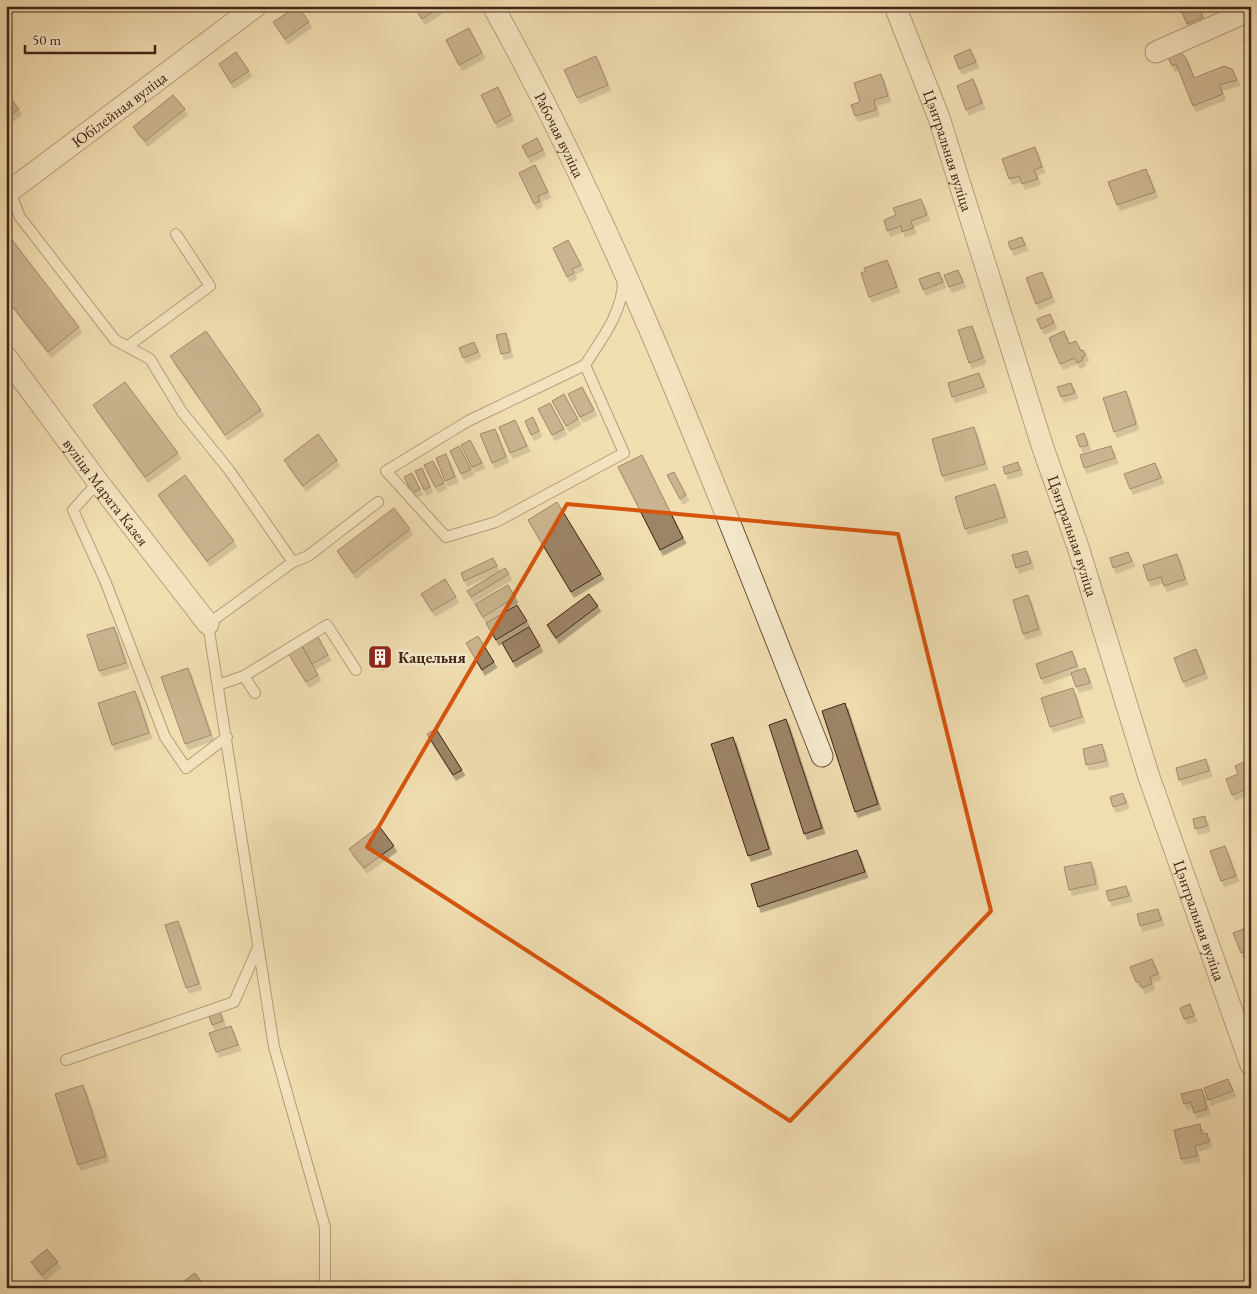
<svg xmlns="http://www.w3.org/2000/svg" width="1257" height="1294" font-family="'EB Garamond',serif">
	<style>
		.building { fill: #9c8466; stroke: #412416; filter: url(#shadow) }
		.lines { fill: none; stroke-linecap: round; stroke-linejoin: round }
		.lane-casing { stroke: #6d523c; stroke-width: 12 }
		.street-casing { stroke: #6d523c; stroke-width: 23 }
		.lane { stroke: #f5e9cc; stroke-width: 10 }
		.street { stroke: #f5e9cc; stroke-width: 21 }
		.marked { fill: none; stroke: #d7540d; stroke-width: 4; stroke-linejoin: round }
		.labels { text-anchor: middle; dominant-baseline: central; stroke-width: 5; stroke-linejoin: round; paint-order: stroke }
		.street-label { font-size: 16px; fill: #412416; stroke: #f5e9cc }
		.poi-label { font-size: 16px; font-weight: bold; fill: #412416; stroke: #f5e9cc; text-anchor: start }
	</style>
	<defs>
		<filter id="shadow"><feDropShadow dx="3" dy="5.5" stdDeviation="0" flood-color="#0004"/></filter>
	</defs>
	<rect width="100%" height="100%" fill="#f0ddb0"/>
	<filter id="stains"><feTurbulence type="fractalNoise" baseFrequency=".004" numOctaves="4"/><feColorMatrix values="0 0 0 0 .2 0 0 0 0 .09 0 0 0 0 .02 0 0 0 .5 -.17"/></filter>
	<radialGradient id="worn" r=".72"><stop offset=".6" stop-color="#630" stop-opacity="0"/><stop offset="1" stop-color="#630" stop-opacity=".3"/></radialGradient>
	<g class="building">
		<path d="M282,6H298L309,22L285,39L273,22L287,13Z"/>
		<path d="M417,6H441V7L422,19L415,8Z"/>
		<path d="M1179,6H1198L1203,17L1187,24Z"/>
		<path d="M469,28L482,53L459,65L446,40Z"/>
		<path d="M1251,37V52L1249,53L1244,39Z"/>
		<path d="M970,49L976,62L959,69L954,56Z"/>
		<path d="M1178,49L1186,58L1194,78L1224,66L1232,69L1237,80L1219,85L1223,94L1193,106L1176,64L1172,66L1168,57Z"/>
		<path d="M236,52L249,71L231,83L219,64Z"/>
		<path d="M596,56L608,85L577,98L564,70Z"/>
		<path d="M881,74L888,96L874,100L876,110L855,116L851,105L860,102L854,83Z"/>
		<path d="M973,79L982,103L966,110L957,86Z"/>
		<path d="M498,87L511,115L495,123L481,95Z"/>
		<path d="M6,92L19,109L6,119Z"/>
		<path d="M173,95L185,109L145,141L133,127Z"/>
		<path d="M537,138L543,150L528,157L522,146Z"/>
		<path d="M1035,147L1042,167L1034,170L1038,179L1022,184L1019,176L1009,179L1002,159Z"/>
		<path d="M535,165L548,192L538,196L540,201L534,204L519,173Z"/>
		<path d="M1146,169L1155,192L1117,205L1108,182Z"/>
		<path d="M921,199L927,215L911,221L913,228L902,232L901,226L887,231L884,220L896,215L893,208Z"/>
		<path d="M6,232L79,327L48,352L6,298Z"/>
		<path d="M1022,237L1025,245L1011,250L1008,242Z"/>
		<path d="M568,240L581,265L572,269L574,273L567,277L553,248Z"/>
		<path d="M887,260L897,287L869,297L861,273L866,271L864,268Z"/>
		<path d="M958,270L963,282L949,287L944,275Z"/>
		<path d="M939,272L943,282L923,290L919,279Z"/>
		<path d="M1042,272L1052,297L1036,304L1026,278Z"/>
		<path d="M1050,314L1054,323L1041,329L1037,319Z"/>
		<path d="M972,326L983,358L969,363L958,330Z"/>
		<path d="M206,331L261,410L225,435L170,356Z"/>
		<path d="M1064,331L1069,344L1076,341L1081,351L1083,350L1086,355L1082,357L1083,360L1077,363L1075,358L1060,364L1049,338Z"/>
		<path d="M506,333L510,352L501,354L496,335Z"/>
		<path d="M474,342L478,352L463,358L459,348Z"/>
		<path d="M979,373L984,387L952,397L948,383Z"/>
		<path d="M125,382L178,453L145,477L93,405Z"/>
		<path d="M1071,383L1075,393L1061,397L1057,387Z"/>
		<path d="M582,387L594,410L580,417L568,394Z"/>
		<path d="M1126,391L1136,424L1114,432L1103,398Z"/>
		<path d="M564,394L578,419L566,426L552,401Z"/>
		<path d="M550,403L564,429L552,435L538,409Z"/>
		<path d="M533,417L539,431L531,435L525,421Z"/>
		<path d="M515,420L527,446L510,453L499,427Z"/>
		<path d="M974,427L985,464L942,476L932,439Z"/>
		<path d="M495,429L506,457L492,463L480,434Z"/>
		<path d="M1084,433L1088,445L1080,447L1076,436Z"/>
		<path d="M318,434L337,460L303,486L284,460Z"/>
		<path d="M470,440L482,463L472,467L461,445Z"/>
		<path d="M459,446L471,469L461,474L450,451Z"/>
		<path d="M1111,446L1115,458L1084,468L1080,455Z"/>
		<path d="M446,454L455,477L445,481L436,458Z"/>
		<path d="M642,455L683,538L660,550L618,467Z"/>
		<path d="M433,461L444,483L435,487L424,465Z"/>
		<path d="M1018,462L1020,470L1005,474L1003,467Z"/>
		<path d="M1155,463L1161,478L1130,489L1124,474Z"/>
		<path d="M422,468L430,487L424,490L415,471Z"/>
		<path d="M674,472L686,495L680,499L667,475Z"/>
		<path d="M412,473L420,489L412,493L404,477Z"/>
		<path d="M185,475L234,541L207,561L158,495Z"/>
		<path d="M995,484L1005,517L965,529L955,497Z"/>
		<path d="M557,502L601,574L571,592L528,520Z"/>
		<path d="M394,508L410,529L353,573L337,551Z"/>
		<path d="M1027,551L1031,563L1016,568L1012,555Z"/>
		<path d="M1128,552L1132,561L1113,568L1110,558Z"/>
		<path d="M1177,554L1185,579L1164,586L1161,577L1148,581L1143,565Z"/>
		<path d="M493,558L497,566L464,581L461,573Z"/>
		<path d="M505,568L509,574L471,597L467,591Z"/>
		<path d="M445,579L456,597L432,611L421,594Z"/>
		<path d="M508,585L515,597L483,617L475,604Z"/>
		<path d="M589,594L598,606L556,638L547,625Z"/>
		<path d="M1028,595L1039,629L1023,634L1013,600Z"/>
		<path d="M517,605L527,621L496,640L486,623Z"/>
		<path d="M114,627L126,663L99,671L87,635Z"/>
		<path d="M529,627L540,646L513,662L502,643Z"/>
		<path d="M478,636L494,662L482,670L466,643Z"/>
		<path d="M318,637L328,655L312,664L302,646Z"/>
		<path d="M302,646L318,675L306,682L288,653Z"/>
		<path d="M381,648L388,660L379,665L372,654Z"/>
		<path d="M1196,649L1205,673L1183,682L1174,658Z"/>
		<path d="M1072,651L1077,666L1041,679L1036,664Z"/>
		<path d="M188,668L211,735L185,744L161,677Z"/>
		<path d="M1085,668L1090,683L1076,687L1071,673Z"/>
		<path d="M1073,688L1082,717L1050,727L1041,698Z"/>
		<path d="M135,691L149,733L112,745L98,703Z"/>
		<path d="M845,703L878,804L855,812L822,711Z"/>
		<path d="M786,719L822,828L804,834L769,725Z"/>
		<path d="M436,729L462,770L453,775L427,734Z"/>
		<path d="M733,737L769,849L748,856L711,744Z"/>
		<path d="M1102,744L1106,761L1086,765L1083,749Z"/>
		<path d="M1206,759L1209,771L1179,780L1176,768Z"/>
		<path d="M1251,759V787L1232,795L1226,779L1238,774L1235,766Z"/>
		<path d="M1123,793L1126,803L1113,807L1110,797Z"/>
		<path d="M1205,816L1207,826L1195,829L1193,819Z"/>
		<path d="M379,826L394,846L364,868L349,849Z"/>
		<path d="M1225,846L1236,876L1221,881L1210,851Z"/>
		<path d="M857,850L865,872L758,907L751,884Z"/>
		<path d="M1091,862L1096,884L1069,890L1064,867Z"/>
		<path d="M1126,886L1129,896L1109,901L1106,891Z"/>
		<path d="M1158,909L1161,920L1140,926L1137,914Z"/>
		<path d="M178,921L199,984L186,988L165,925Z"/>
		<path d="M1251,926V950L1241,953L1233,933Z"/>
		<path d="M1152,959L1158,974L1150,977L1152,984L1142,988L1139,981L1136,982L1130,967Z"/>
		<path d="M1190,1004L1194,1016L1184,1019L1180,1008Z"/>
		<path d="M219,1009L223,1021L212,1025L208,1013Z"/>
		<path d="M231,1026L238,1045L216,1052L209,1033Z"/>
		<path d="M1228,1079L1233,1091L1208,1100L1204,1088Z"/>
		<path d="M83,1085L106,1156L78,1165L55,1094Z"/>
		<path d="M1202,1089L1207,1109L1194,1113L1191,1102L1184,1104L1181,1094Z"/>
		<path d="M1200,1124L1202,1134L1207,1133L1209,1142L1195,1146L1197,1156L1181,1159L1174,1130Z"/>
		<path d="M47,1249L58,1262L42,1275L31,1262Z"/>
		<path d="M195,1273L206,1288H174Z"/>
	</g>
	<g class="lines">
		<defs>
			<g id="lane">
				<path d="M10,192L20,217L115,340L150,359L182,412L229,470L293,562L208,624L274,1047L325,1227V1288"/>
				<path d="M128,346L210,286L176,234"/>
				<path d="M585,365L468,421L386,471L446,537L496,522L624,453L585,365C601,340 623,312 623,281"/>
				<path d="M98,482L73,510L106,583L165,737L186,768L227,737"/>
				<path d="M293,562L308,556L378,502"/>
				<path d="M244,676L255,693"/>
				<path d="M218,685L244,676L327,625L356,670"/>
				<path d="M66,1060L234,1002L257,950"/>
			</g>
			<g id="street">
				<path id="s1" d="M493,6C625,244 722,504 822,756"/>
				<path id="s2" d="M895,6L939,118L1043,448L1078,547L1149,777L1251,1065"/>
				<path d="M1156,52L1251,10"/>
				<path id="s3" d="M6,194L256,6"/>
				<path id="s4" d="M6,357L98,482L208,624"/>
			</g>
		</defs>
		<use href="#lane" class="lane-casing"/>
		<use href="#street" class="street-casing"/>
		<use href="#lane" class="lane"/>
		<use href="#street" class="street"/>
	</g>
	<path d="M0 0H1257V1294H0ZM567,504L898,534L991,911L790,1121L367,847Z" fill="#f0ddb0" fill-opacity=".55" fill-rule="evenodd"/>
	<path class="marked" d="M567,504L898,534L991,911L790,1121L367,847Z"/>
	<defs>
		<symbol id="building-square" viewBox="-11 -11 22 22"><rect x="-9" y="-9" width="18" height="18" rx="4" fill="#8f2418" stroke="#f5e9cc"/><path d="M-4-6H4V6H1V3H-1V6H-4ZM-2.5-4.3h1.7v1.8h-1.7ZM.8-4.3h1.7v1.8H.8ZM-2.5-1h1.7V.8h-1.7ZM.8-1h1.7V.8H.8Z" fill="#fff"/></symbol>
	</defs>
	<g fill-rule="evenodd">
		<use href="#building-square" x="366" y="643" width="28" height="28"/>
	</g>
	<g class="labels">
		<g class="street-label">
			<text stroke="none"><textPath href="#s3" startOffset="141">Юбілейная вуліца</textPath></text>
			<text stroke="none"><textPath href="#s1" startOffset="145">Рабочая вуліца</textPath></text>
			<text stroke="none"><textPath href="#s2" startOffset="154">Цэнтральная вуліца</textPath></text>
			<text stroke="none"><textPath href="#s4" startOffset="168">вуліца Марата Казея</textPath></text>
			<text stroke="none"><textPath href="#s2" startOffset="559">Цэнтральная вуліца</textPath></text>
			<text stroke="none"><textPath href="#s2" startOffset="964">Цэнтральная вуліца</textPath></text>
		</g>
		<g class="poi-label">
			<text x="398" y="657">Кацельня</text>
		</g>
	</g>
	<rect width="1257" height="1294" fill="none" stroke="#f0ddb0" stroke-width="25"/>
	<rect x="8" y="8" width="1242" height="1279" fill="none" stroke="#412416" stroke-width="2.5"/>
	<rect x="12" y="12" width="1232" height="1269" fill="none" stroke="#412416"/>
	<path d="M25 45v8h130v-8" fill="none" stroke="#412416" stroke-width="2.5"/>
	<text x="32" y="45" font-size="15" fill="#412416" stroke="#f5e9cc" stroke-width="4" paint-order="stroke">50 m</text>
	<rect width="100%" height="100%" filter="url(#stains)"/>
	<rect width="100%" height="100%" fill="url(#worn)"/>
</svg>
